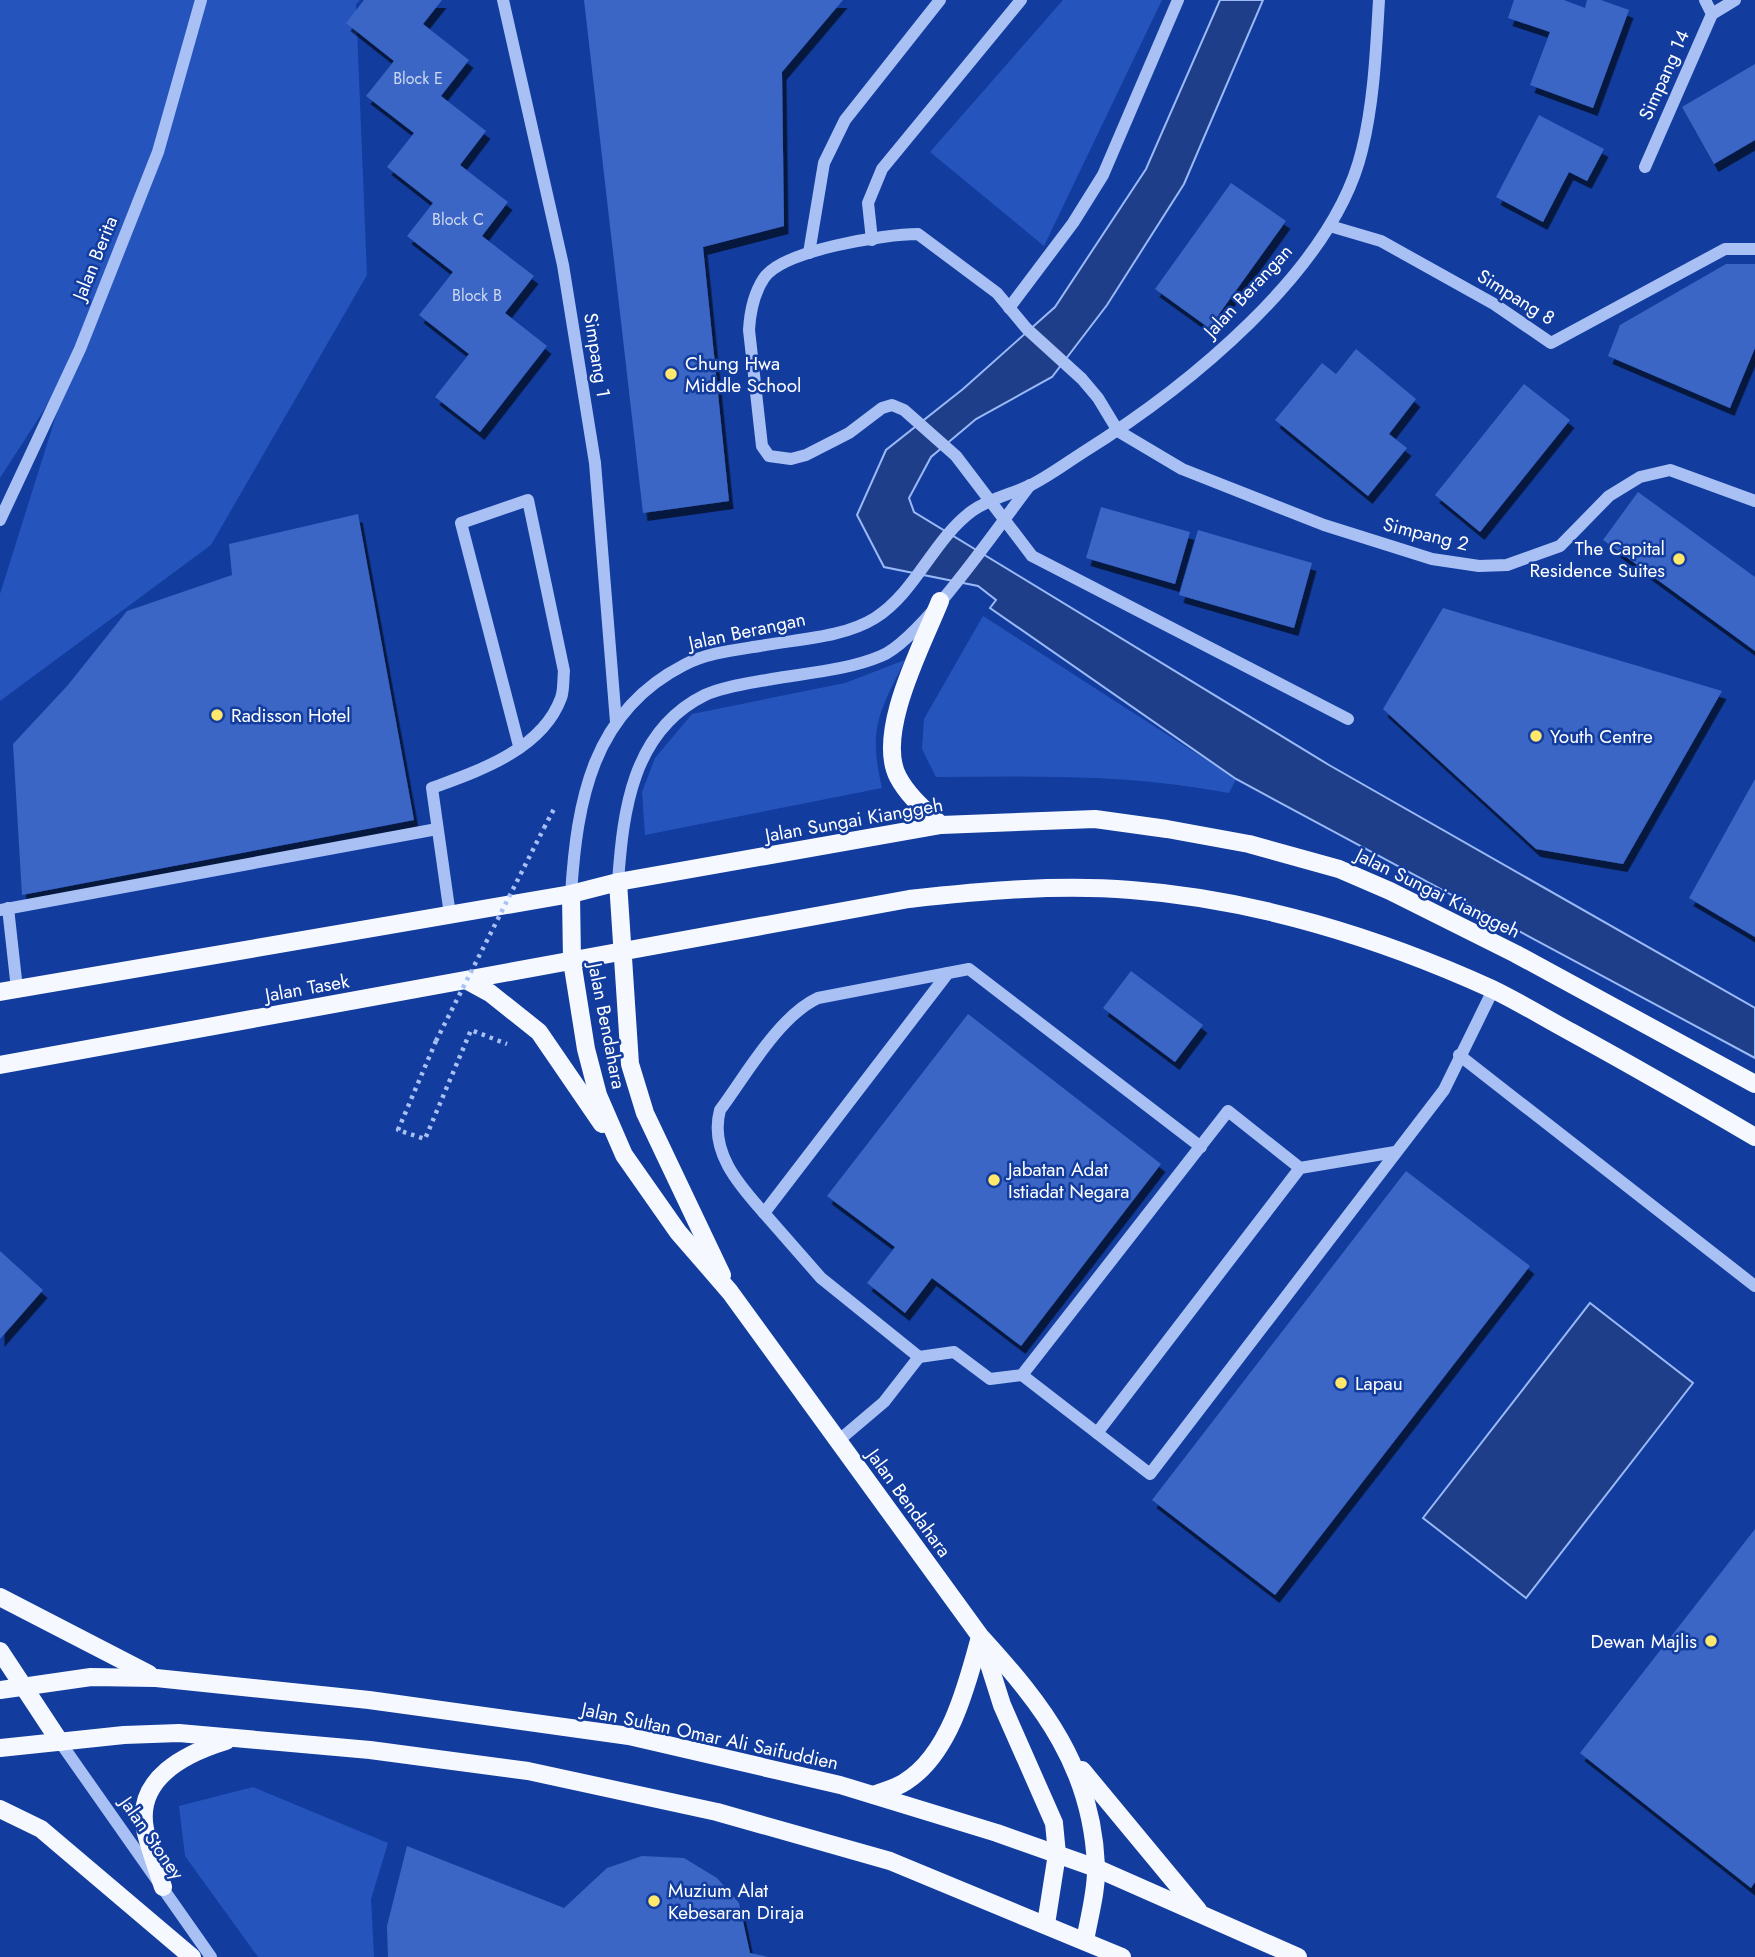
<svg xmlns="http://www.w3.org/2000/svg" width="1755" height="1957" font-family="Jost,sans-serif">
	<style>
		.green { fill: #2555bc }
		.water { fill: #1f3e89; stroke: #9ab9f7; stroke-width: 2 }
		.building { fill: #3b66c5; filter: url(#shadow) }
		.lines { fill: none; stroke-linecap: round; stroke-linejoin: round }
		.path { stroke: #a8c0f4; stroke-width: 4.5; stroke-dasharray: 3.5 5; stroke-linecap: butt }
		.minor { stroke: #a8c0f4; stroke-width: 12 }
		.major { stroke: #f6f8ff; stroke-width: 18 }
		.path-bridge { stroke: #a8c0f4; stroke-width: 4.5; stroke-dasharray: 3.5 5; stroke-linecap: butt }
		.poi-dot { fill: #ffe86c; stroke: #123c9e; stroke-width: 2.5 }
		.labels { text-anchor: middle; dominant-baseline: central; stroke-width: 5; stroke-linejoin: round; paint-order: stroke }
		.number-label { font-size: 16px; fill: #ced9f0 }
		.street-label { font-size: 19px; fill: #fff; stroke: #123c9e }
		.poi-label { font-size: 19px; fill: #fff; stroke: #123c9e; text-anchor: start }
	</style>
	<defs>
		<filter id="shadow"><feDropShadow dx="4.5" dy="8" stdDeviation="0" flood-color="#0009"/></filter>
	</defs>
	<rect width="100%" height="100%" fill="#123c9e"/>
	<g class="green">
		<path d="M0,0H360L356,4L367,275L211,545L0,701V594L71,368L0,478Z"/>
		<path d="M1063,0H1162L1044,246L930,152Z"/>
		<path d="M983,616L1236,779L1229,793C1132,774 1035,776 936,777L922,749L924,719Z"/>
		<path d="M905,660C879,713 868,728 882,788L645,835L642,792L655,758L692,714L845,683Z"/>
		<path d="M253,1787L388,1843L371,1899L374,1957H258L185,1856L179,1806Z"/>
	</g>
	<g class="water">
		<path d="M1220,0H1263L1184,184L1107,305L1052,377L976,419L931,457L909,498L914,512L1329,765L1755,1008V1058L1236,779L990,608L996,600L978,586L884,567L857,515L886,450L963,389L1055,307L1146,169Z"/>
		<path d="M1590,1303L1693,1383L1526,1598L1423,1518Z"/>
	</g>
	<g class="building">
		<path d="M364,0H442L423,24L469,60L441,96L486,131L460,165L508,202L482,236L534,276L505,313L547,346L480,432L435,397L469,354L419,315L453,272L407,236L433,203L387,167L414,133L366,96L394,61L346,23Z"/>
		<path d="M584,0H843L782,72L784,226L703,247L729,501L643,513Z"/>
		<path d="M1514,0H1564L1585,8L1587,0H1601L1629,10L1593,108L1530,85L1550,32L1508,18Z"/>
		<path d="M1755,64V140L1714,164L1682,107Z"/>
		<path d="M1539,115L1604,149L1587,181L1569,172L1543,222L1496,197Z"/>
		<path d="M1231,183L1286,221L1209,328L1155,289Z"/>
		<path d="M1726,264H1755V348L1730,408L1608,356L1620,325Z"/>
		<path d="M1356,349L1416,399L1389,434L1407,448L1368,496L1275,420L1322,363L1336,374Z"/>
		<path d="M1524,384L1570,420L1480,532L1435,495Z"/>
		<path d="M1638,492L1755,577V651L1603,540Z"/>
		<path d="M1101,507L1190,532L1175,584L1086,558Z"/>
		<path d="M358,514L414,820L22,895L13,744L68,685L127,611L232,575L229,544Z"/>
		<path d="M1198,530L1312,563L1294,628L1179,595Z"/>
		<path d="M1443,608L1722,691L1623,864L1536,849L1383,709Z"/>
		<path d="M1755,779V937L1689,898Z"/>
		<path d="M1131,971L1203,1025L1175,1062L1103,1008Z"/>
		<path d="M968,1014L1161,1164L1021,1346L932,1278L905,1313L867,1283L895,1247L827,1196Z"/>
		<path d="M1406,1171L1530,1266L1275,1595L1152,1500Z"/>
		<path d="M0,1251L43,1290L0,1339Z"/>
		<path d="M1755,1529V1882L1751,1888L1580,1753Z"/>
		<path d="M407,1846L564,1908L607,1868L642,1856L684,1858L717,1878L739,1903L750,1953L768,1957H388L387,1926Z"/>
	</g>
	<g class="lines">
		<g class="path">
			<path d="M544,828L555,807"/>
			<path d="M436,1041L398,1130L425,1139L471,1030L507,1044"/>
		</g>
		<g class="minor">
			<path d="M503,0L563,265L595,463L616,722"/>
			<path d="M1712,14L1735,0"/>
			<path d="M1645,167L1712,14L1705,0"/>
			<path d="M1330,226L1381,241L1494,304L1551,343L1725,249H1755"/>
			<path d="M872,240L868,203L882,169L1021,0"/>
			<path d="M809,253L824,163L845,120L940,0"/>
			<path d="M1009,308L1073,223L1103,175L1178,0"/>
			<path d="M0,520L80,349L158,152L201,0"/>
			<path d="M1348,719L1032,556L956,456L904,410L892,405L882,408L849,433L806,455L791,459L769,456L762,446L749,330C750,312 754,293 764,278C783,250 885,234 918,234L997,293L1027,329L1082,379L1098,398L1118,431L1182,469L1324,525L1432,559L1479,566L1507,565L1560,546L1609,496L1640,477L1670,470L1755,501"/>
			<path d="M618,882C623,811 632,731 705,695C724,686 751,683 772,679C807,673 848,670 881,656C921,640 1000,524 1030,485"/>
			<path d="M571,894C577,801 592,712 684,665C706,653 735,650 760,646C797,639 843,638 875,618C916,592 933,540 972,511C990,498 1012,494 1031,485C1049,476 1065,464 1082,453C1183,390 1333,272 1362,150C1374,101 1376,50 1379,0"/>
			<path d="M8,908L17,989"/>
			<path d="M0,910L437,829"/>
			<path d="M450,915L432,788C478,771 542,750 561,698C564,690 563,679 564,671L528,500L461,523L519,746"/>
			<path d="M1459,1055L1755,1286"/>
			<path d="M764,1213C738,1184 709,1151 720,1110C746,1075 779,1016 818,998L948,973"/>
			<path d="M919,1357L954,1352L990,1379L1022,1375L1228,1111L1300,1168"/>
			<path d="M1022,1375L1150,1474L1444,1090L1493,990"/>
			<path d="M1097,1433L1300,1168L1395,1152"/>
			<path d="M838,1441L884,1402L919,1357L821,1278L764,1213L948,973L969,969L1201,1147"/>
			<path d="M60,1742L211,1957"/>
		</g>
		<g class="major">
			<path d="M940,601C923,644 875,733 898,777C908,796 925,810 941,825"/>
			<path d="M618,882L630,1064L645,1113L722,1275"/>
			<path d="M571,894L572,961L586,1049L598,1095L624,1155L678,1232L730,1292L980,1636C1044,1706 1092,1768 1096,1866C1097,1891 1089,1917 1085,1941"/>
			<path d="M468,981L490,993L539,1032L602,1124"/>
			<path d="M0,992L571,894L618,882L941,825L1095,819L1167,829L1249,844L1339,869L1390,891L1516,954L1755,1084"/>
			<path d="M0,1065L909,899C983,891 1057,884 1131,890C1254,899 1380,938 1492,989C1519,1002 1545,1018 1571,1032C1633,1066 1694,1101 1755,1137"/>
			<path d="M0,1597L149,1674"/>
			<path d="M982,1642L1002,1705L1054,1823L1057,1854L1046,1924"/>
			<path d="M0,1651L60,1742"/>
			<path d="M0,1690L91,1677L156,1678L369,1700L629,1736L840,1785L997,1833L1096,1868L1298,1957"/>
			<path d="M0,1748L124,1735L179,1733L370,1750L528,1771L717,1812L890,1861L1122,1957"/>
			<path d="M1082,1770L1198,1910"/>
			<path d="M874,1795C884,1791 896,1788 905,1782C950,1754 967,1685 980,1637"/>
			<path d="M0,1809L41,1829L192,1957"/>
			<path d="M163,1887C157,1868 149,1848 145,1829C135,1778 187,1753 226,1741"/>
		</g>
		<path class="path-bridge" d="M436,1041L544,828"/>
	</g>
	<g class="poi-dot">
		<circle cx="671" cy="374" r="7"/>
		<circle cx="1679" cy="559" r="7"/>
		<circle cx="217" cy="715" r="7"/>
		<circle cx="1536" cy="736" r="7"/>
		<circle cx="994" cy="1180" r="7"/>
		<circle cx="1341" cy="1383" r="7"/>
		<circle cx="1711" cy="1641" r="7"/>
		<circle cx="654" cy="1901" r="7"/>
	</g>
	<g class="labels">
		<g class="number-label">
			<text x="418" y="78">Block E</text>
			<text x="458" y="219">Block C</text>
			<text x="477" y="295">Block B</text>
		</g>
		<g class="street-label">
			<text transform="translate(1664 75) rotate(-66)">Simpang 14</text>
			<text transform="translate(95 258) rotate(-68)">Jalan Berita</text>
			<text transform="translate(1248 291) rotate(-47)">Jalan Berangan</text>
			<text transform="translate(1516 297) rotate(32)">Simpang 8</text>
			<text transform="translate(597 355) rotate(81)">Simpang 1</text>
			<text transform="translate(1426 534) rotate(14)">Simpang 2</text>
			<text transform="translate(747 631) rotate(-12)">Jalan Berangan</text>
			<text transform="translate(854 820) rotate(-10)">Jalan Sungai Kianggeh</text>
			<text transform="translate(1438 893) rotate(26)">Jalan Sungai Kianggeh</text>
			<text transform="translate(307 988) rotate(-10)">Jalan Tasek</text>
			<text transform="translate(607 1026) rotate(79)">Jalan Bendahara</text>
			<text transform="translate(909 1503) rotate(54)">Jalan Bendahara</text>
			<text transform="translate(710 1736) rotate(12)">Jalan Sultan Omar Ali Saifuddien</text>
			<text transform="translate(152 1838) rotate(55)">Jalan Stoney</text>
		</g>
		<g class="poi-label">
			<text x="685" y="363">Chung Hwa<tspan x="685" dy="22">Middle School</tspan></text>
			<text x="1665" y="548" text-anchor="end">The Capital<tspan x="1665" dy="22">Residence Suites</tspan></text>
			<text x="231" y="715">Radisson Hotel</text>
			<text x="1550" y="736">Youth Centre</text>
			<text x="1008" y="1169">Jabatan Adat<tspan x="1008" dy="22">Istiadat Negara</tspan></text>
			<text x="1355" y="1383">Lapau</text>
			<text x="1697" y="1641" text-anchor="end">Dewan Majlis</text>
			<text x="668" y="1890">Muzium Alat<tspan x="668" dy="22">Kebesaran Diraja</tspan></text>
		</g>
	</g>
</svg>
